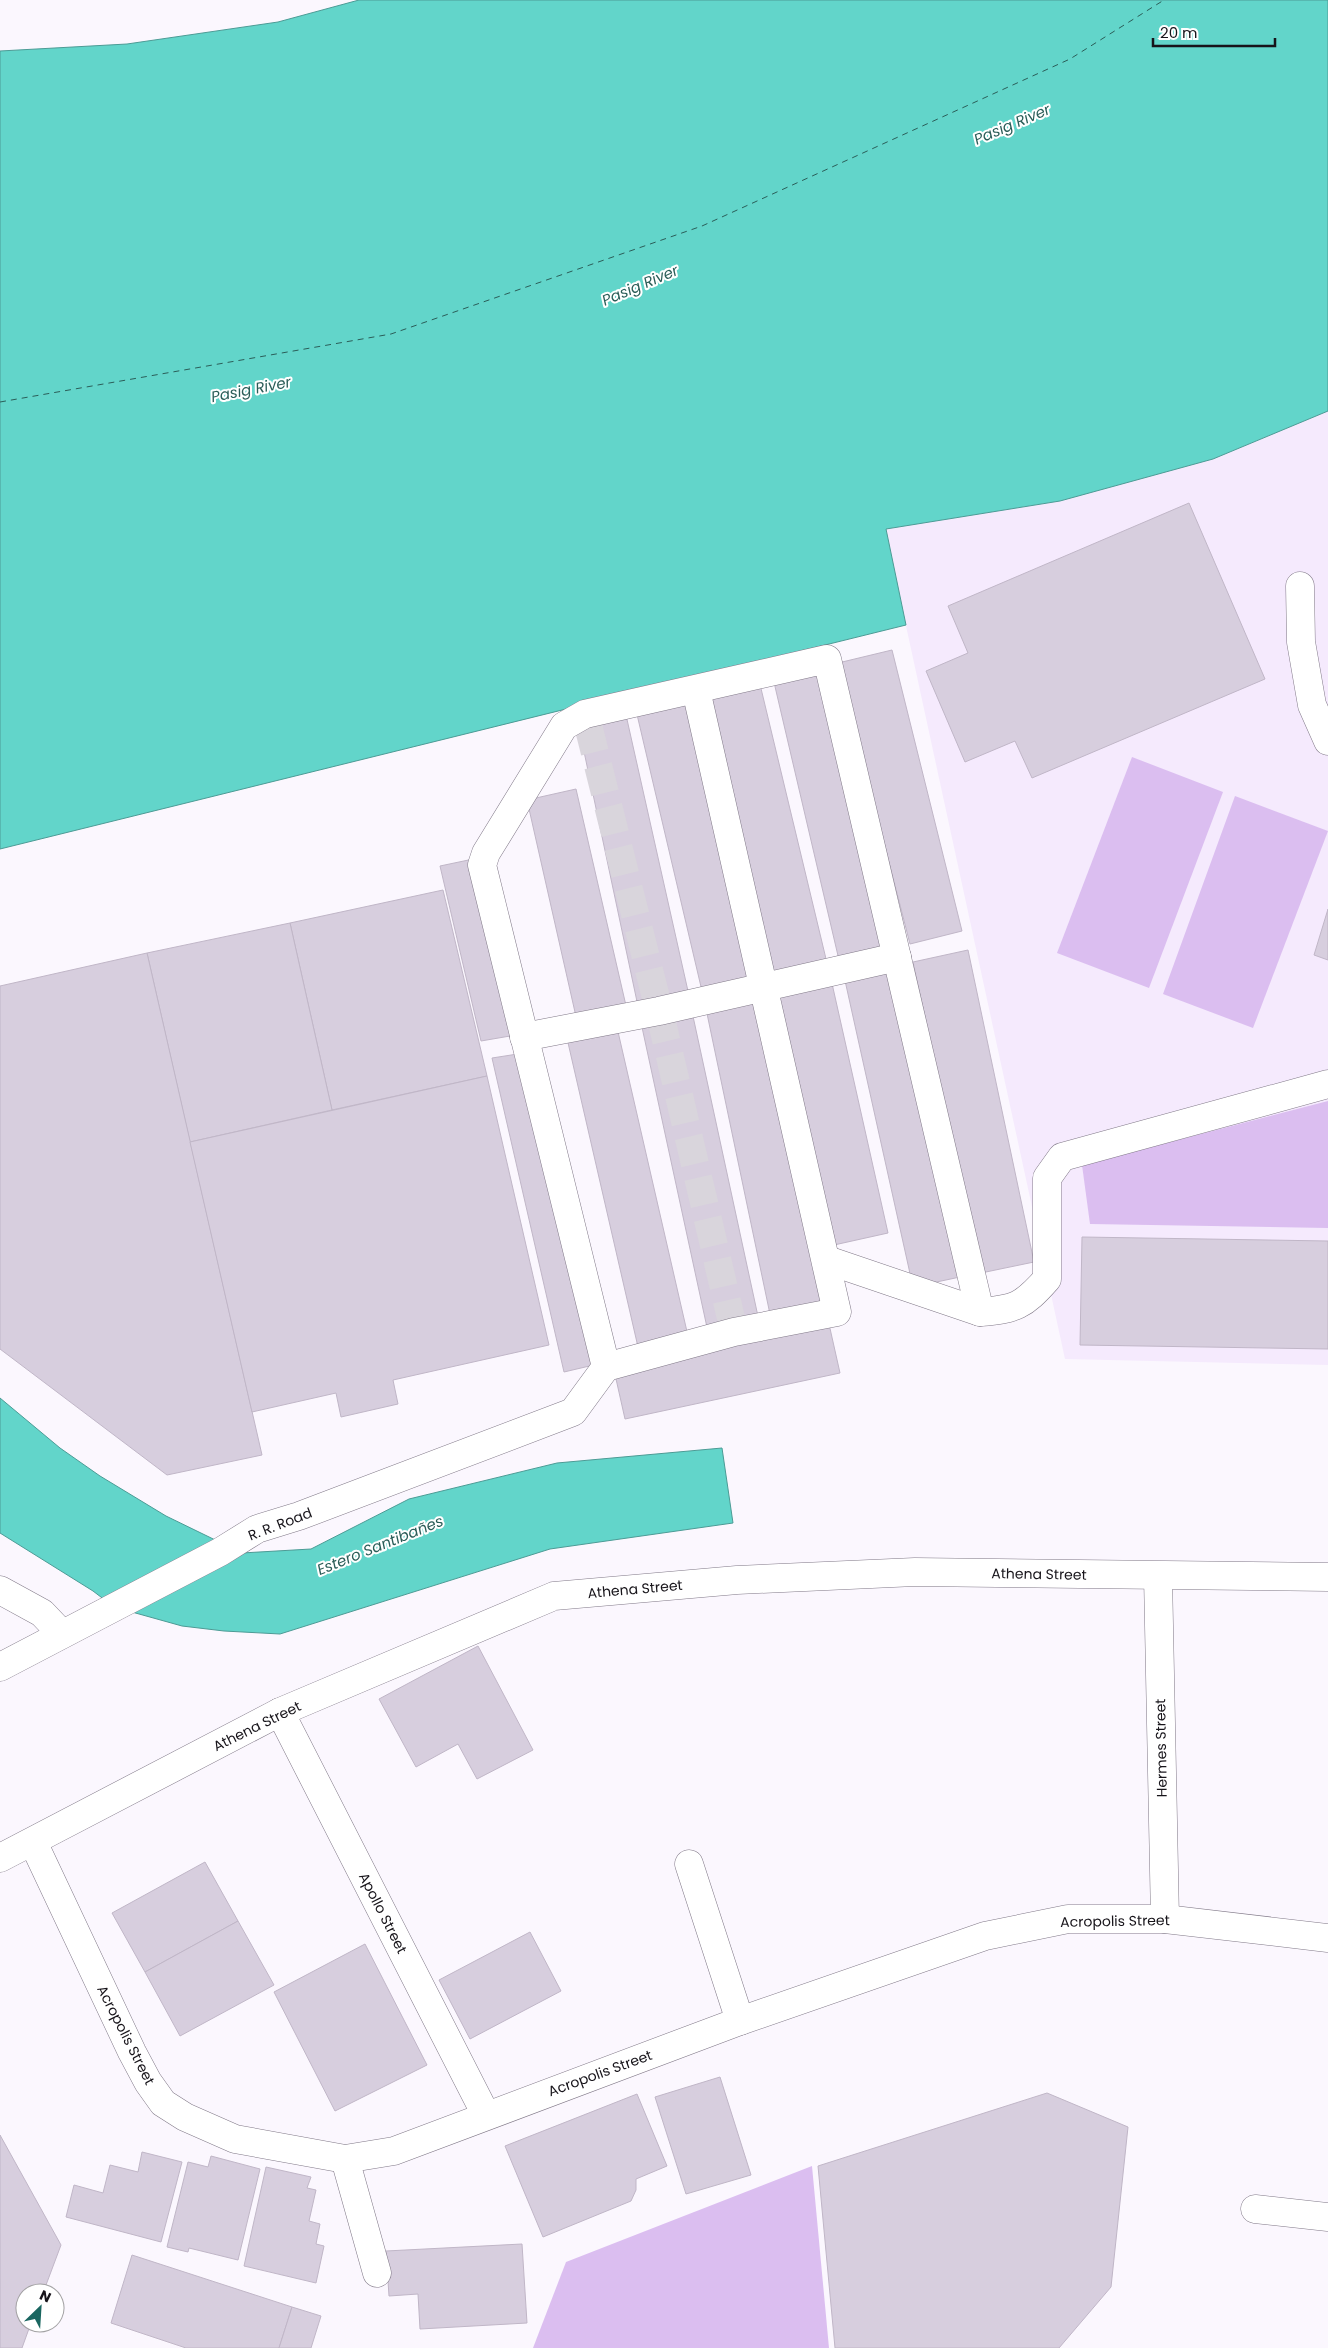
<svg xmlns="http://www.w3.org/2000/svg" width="1328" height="2348" font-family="Poppins,sans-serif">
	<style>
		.built { fill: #f5eafd }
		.green { fill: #dbbef0 }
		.water { fill: #62d5ca; stroke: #4c9b95 }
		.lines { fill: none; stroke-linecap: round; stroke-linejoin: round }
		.ferry { stroke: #2b5d58; stroke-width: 1; stroke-dasharray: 6 5; stroke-linecap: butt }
		.building { fill: #d7cede; stroke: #c0b6c7 }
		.minor-tunnel { stroke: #d9d5dc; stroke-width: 28; stroke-dasharray: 28 14; stroke-linecap: butt }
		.minor-casing { stroke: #817988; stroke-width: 29 }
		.minor { stroke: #fff; stroke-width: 28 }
		.labels { text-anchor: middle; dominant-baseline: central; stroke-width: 4; stroke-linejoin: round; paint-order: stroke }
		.street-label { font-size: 14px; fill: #17141a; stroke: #fff }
		.water-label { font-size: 15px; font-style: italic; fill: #2b5d58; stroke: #fff }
	</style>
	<rect width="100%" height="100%" fill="#fbf7fe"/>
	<path class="built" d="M1328,411V1365L1065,1359L885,529L1060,501L1213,459Z"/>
	<g class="green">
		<path d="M1132,757L1223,792L1149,988L1057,953Z"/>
		<path d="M1235,796L1328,831L1253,1028L1163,994Z"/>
		<path d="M1328,1101V1228L1090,1224L1082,1165Z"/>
		<path d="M812,2166L829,2348H533L566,2262Z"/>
	</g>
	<g class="water">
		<path d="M359,0H1328V411L1213,459L1060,501L886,529L906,625L0,849V51L127,44L278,22Z"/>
		<path d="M0,1398L60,1448L100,1476L166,1516L242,1553L311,1549L409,1499L557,1463L722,1448L733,1523L550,1549L280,1634L224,1631L182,1626L114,1607L93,1591L0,1533Z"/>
	</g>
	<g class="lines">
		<path class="ferry" d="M0,402L391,334L702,226L1070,59L1164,0"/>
	</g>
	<g class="building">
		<path d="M1189,503L1265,679L1032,778L1015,741L965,762L926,671L968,653L948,606Z"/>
		<path d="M892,650L962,931L910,944L838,663Z"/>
		<path d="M818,668L886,950L839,960L773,678Z"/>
		<path d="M758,676L827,963L773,976L703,690Z"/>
		<path d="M687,693L755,979L702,991L635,706Z"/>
		<path d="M626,715L690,1000L639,1011L579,728Z"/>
		<path d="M576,789L627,1010L577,1021L527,800Z"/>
		<path d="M478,858L516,1035L481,1041L440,866Z"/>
		<path d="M443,890L487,1076L332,1110L290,923Z"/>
		<path d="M1328,909V960L1314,955Z"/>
		<path d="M290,923L332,1110L190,1142L147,953Z"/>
		<path d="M968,950L1034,1262L981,1273L913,962Z"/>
		<path d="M147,953L262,1455L167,1475L0,1349V986Z"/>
		<path d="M890,966L960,1277L913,1287L844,976Z"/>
		<path d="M831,979L888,1233L834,1245L776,990Z"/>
		<path d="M758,994L824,1307L771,1319L705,1004Z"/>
		<path d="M691,1007L759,1321L708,1332L640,1018Z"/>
		<path d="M616,1023L688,1336L638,1347L566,1034Z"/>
		<path d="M524,1053L598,1364L564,1372L492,1058Z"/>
		<path d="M487,1076L549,1345L393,1380L398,1404L341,1417L336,1393L252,1412L190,1142Z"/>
		<path d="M1082,1237L1328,1241V1349L1080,1345Z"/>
		<path d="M829,1324L840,1373L625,1419L614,1370Z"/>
		<path d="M478,1646L533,1750L477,1779L458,1744L416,1767L379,1699Z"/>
		<path d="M205,1862L238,1921L145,1972L112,1913Z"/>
		<path d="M238,1921L274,1985L180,2036L145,1972Z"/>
		<path d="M530,1932L561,1991L470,2039L439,1980Z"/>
		<path d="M365,1944L427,2065L335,2111L274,1992Z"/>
		<path d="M720,2077L751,2175L686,2194L655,2097Z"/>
		<path d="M1047,2093L1128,2127L1111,2287L1059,2348H835L818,2166Z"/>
		<path d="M637,2094L667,2166L636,2179V2190L631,2201L543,2237L505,2146Z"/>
		<path d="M0,2135L61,2245L43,2293H25V2323H31L22,2348H0Z"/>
		<path d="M142,2152L182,2162L161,2242L66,2217L74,2185L103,2193L110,2165L138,2172Z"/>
		<path d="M211,2156L260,2169L238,2260L189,2248L188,2252L167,2247L188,2162L208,2167Z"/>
		<path d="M266,2167L311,2177L307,2188L316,2190L309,2221L320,2224L316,2244L324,2246L316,2283L244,2266Z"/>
		<path d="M522,2244L527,2323L420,2329L418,2294L389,2296L386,2251Z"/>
		<path d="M132,2255L292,2307L279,2348H186L111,2323Z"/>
		<path d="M292,2307L321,2316L311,2348H279Z"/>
	</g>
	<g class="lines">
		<g class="minor-tunnel">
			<path d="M588,725L658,1006"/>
			<path d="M660,1014L733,1327"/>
		</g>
		<defs>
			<g id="minor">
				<path d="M1300,586L1301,642L1312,705L1328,741"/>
				<path d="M524,1037L659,1011L897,957"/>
				<path d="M827,1260L980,1312C1016,1309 1023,1306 1047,1279V1178L1062,1157L1328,1084"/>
				<path d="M606,1367L734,1332L837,1312L696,690"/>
				<path d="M1158,1576L1165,1919"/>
				<path d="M0,1590L42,1613L62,1634"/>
				<path d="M0,1667L220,1552L257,1529L299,1516L573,1412L606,1367L482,865L486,853L564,726L585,714L827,659L980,1312"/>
				<path d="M280,1712L486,2115"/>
				<path d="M33,1842L132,2052L148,2082L163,2103L185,2117L235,2139L345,2159L394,2151L740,2021L985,1936L1068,1919H1165L1328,1938"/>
				<path d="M0,1858L280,1712L554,1596L737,1580L915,1572L1328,1577"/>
				<path d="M689,1864L740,2021"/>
				<path d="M345,2159L377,2273"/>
				<path d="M1255,2209L1328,2217"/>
			</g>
		</defs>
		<use href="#minor" class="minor-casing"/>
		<use href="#minor" class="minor"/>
	</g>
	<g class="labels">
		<g class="street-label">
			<text transform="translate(280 1524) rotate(-21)">R. R. Road</text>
			<text transform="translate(1039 1574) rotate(1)">Athena Street</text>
			<text transform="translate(635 1589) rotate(-5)">Athena Street</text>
			<text transform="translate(257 1726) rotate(-26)">Athena Street</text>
			<text transform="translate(1161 1748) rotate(-91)">Hermes Street</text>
			<text transform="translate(383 1913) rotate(63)">Apollo Street</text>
			<text transform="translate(1115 1921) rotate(-1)">Acropolis Street</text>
			<text transform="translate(126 2035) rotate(63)">Acropolis Street</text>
			<text transform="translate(600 2073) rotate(-20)">Acropolis Street</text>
		</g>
		<g class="water-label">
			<text transform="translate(1012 124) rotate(-23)">Pasig River</text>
			<text transform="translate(640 285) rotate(-23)">Pasig River</text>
			<text transform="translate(251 389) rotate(-11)">Pasig River</text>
			<text transform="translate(380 1545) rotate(-22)">Estero Santibañes</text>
		</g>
	</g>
	<g transform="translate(40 2308) rotate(25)"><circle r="24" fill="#ffffff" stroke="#a2a1a3"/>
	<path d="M0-4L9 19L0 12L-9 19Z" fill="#1a6660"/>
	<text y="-8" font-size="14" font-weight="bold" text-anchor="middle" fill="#17141a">N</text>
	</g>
	<path d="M1153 38v8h122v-8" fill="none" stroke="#17141a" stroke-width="2.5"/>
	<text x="1160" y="38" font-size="15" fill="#17141a" stroke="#ffffff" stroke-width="4" paint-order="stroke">20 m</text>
</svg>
